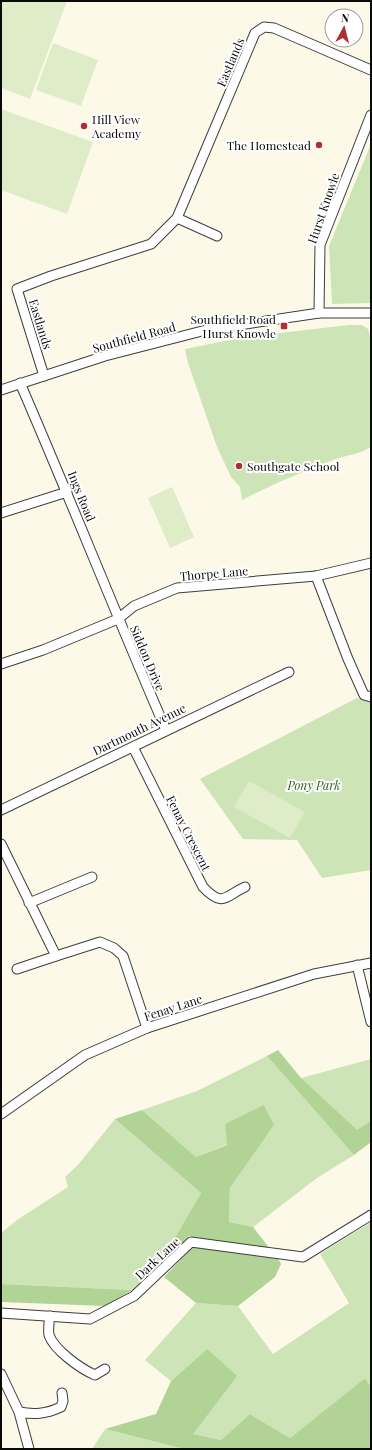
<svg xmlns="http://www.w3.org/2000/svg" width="372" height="1450" font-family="'Playfair Display',serif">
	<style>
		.green { fill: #cde4b6 }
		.forest { fill: #b1d396 }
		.pitch { fill: #deecc7 }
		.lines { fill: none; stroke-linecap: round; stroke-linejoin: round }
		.street-casing { stroke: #3d3d3d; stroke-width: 11 }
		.street { stroke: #fff; stroke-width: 9 }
		.poi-dot { fill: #ad2f32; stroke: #fff; stroke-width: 1.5 }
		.labels { text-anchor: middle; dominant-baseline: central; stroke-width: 4; stroke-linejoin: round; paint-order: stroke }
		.street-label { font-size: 12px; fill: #0a0a0a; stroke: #fff }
		.poi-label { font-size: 12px; fill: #0a0a0a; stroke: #fff; text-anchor: start }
		.park-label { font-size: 12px; font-style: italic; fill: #2c5b21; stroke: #fff }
	</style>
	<rect width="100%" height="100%" fill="#fdf9e8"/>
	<g class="green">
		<path d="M371,144V303L332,304L329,246Z"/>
		<path d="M349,325H362L368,329L371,339V447C360,454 348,455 336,459C304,471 273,484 242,500L240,487L231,477L217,447L188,363L185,349L245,337Z"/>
		<path d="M357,698L371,702V870L322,878L297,840L243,839L200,779Z"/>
		<path d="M267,1056L354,1155L317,1178L253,1227L229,1222L230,1188L274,1125L196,1157L142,1110L197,1091Z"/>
		<path d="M371,1059V1121L357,1131L301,1078Z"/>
		<path d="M115,1119L201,1193L156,1270L132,1290L1,1284V1233L17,1220L68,1187L65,1177L78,1165Z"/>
		<path d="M371,1222V1387L365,1378L290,1438L250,1414L221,1440L193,1434L207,1349L171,1381L145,1360L196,1303L238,1306L273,1354L349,1303L320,1254Z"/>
		<path d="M105,1429L184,1449H92Z"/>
	</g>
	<g class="forest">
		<path d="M278,1050L301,1078L357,1130L371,1121V1142L354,1155L267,1056Z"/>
		<path d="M264,1105L274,1125L230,1188L229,1222L253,1227L271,1250L189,1236L156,1270L201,1193L115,1119L142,1110L196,1157L227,1145L225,1124Z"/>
		<path d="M193,1247L277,1257L281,1264L275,1277L238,1306L196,1303L164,1277Z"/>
		<path d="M1,1284L132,1290L106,1306L1,1302Z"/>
		<path d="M207,1349L237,1376L193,1434L221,1440L250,1414L290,1438L365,1378L371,1387V1449H184L105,1429L156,1414L171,1381Z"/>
	</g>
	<g class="pitch">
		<path d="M1,1H67L30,99L1,88Z"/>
		<path d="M53,43L98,60L81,106L36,90Z"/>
		<path d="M1,109L93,142L67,214L1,190Z"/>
		<path d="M172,487L194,537L170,548L148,498Z"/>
		<path d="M249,781L305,812L290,838L234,807Z"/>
	</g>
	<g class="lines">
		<defs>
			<g id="street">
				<path d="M177,218L217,236"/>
				<path d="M319,313L320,245L371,115"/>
				<path d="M44,376L17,289L51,276L151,244L177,218L255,33L264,27L274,28L371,70"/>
				<path d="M20,383C70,498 116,615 166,730"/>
				<path d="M1,390L105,356L206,330L319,313H371"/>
				<path d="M1,513L67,492"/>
				<path d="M316,576L348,659L364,695L371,697"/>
				<path d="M1,664L43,650L118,619L134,606L177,588L316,576L371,563"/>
				<path d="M133,747L203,887C223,908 225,896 245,887"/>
				<path d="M1,810L289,672"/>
				<path d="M1,844L56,956L100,942L114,948L123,956L147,1028"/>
				<path d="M29,903L92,877"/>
				<path d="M357,965L371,1022"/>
				<path d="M17,969L56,956"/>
				<path d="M1,1114L85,1055L147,1028L314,974L371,963"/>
				<path d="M1,1313L90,1319L134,1296L191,1242L303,1257L371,1215"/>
				<path d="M50,1316C49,1322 48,1329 49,1335C54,1350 81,1369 95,1375L105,1369"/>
				<path d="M1,1374L19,1412L29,1449"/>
				<path d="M19,1412C34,1415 46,1414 61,1407L63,1401L62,1393"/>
			</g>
		</defs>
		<use href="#street" class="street-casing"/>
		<use href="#street" class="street"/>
	</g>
	<g class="poi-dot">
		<circle cx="84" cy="126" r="4"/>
		<circle cx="319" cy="145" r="4"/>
		<rect x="280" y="322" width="8" height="8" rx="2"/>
		<circle cx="239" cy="466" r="4"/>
	</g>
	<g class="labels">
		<g class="street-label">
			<text transform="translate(230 62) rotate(-67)">Eastlands</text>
			<text transform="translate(323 208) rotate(-71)">Hurst Knowle</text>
			<text transform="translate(41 324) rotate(73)">Eastlands</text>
			<text transform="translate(134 337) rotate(-15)">Southfield Road</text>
			<text transform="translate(82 496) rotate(68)">Ings Road</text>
			<text transform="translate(214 573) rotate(-5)">Thorpe Lane</text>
			<text transform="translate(148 658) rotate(67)">Siddon Drive</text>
			<text transform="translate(139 729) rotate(-26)">Dartmouth Avenue</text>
			<text transform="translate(189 833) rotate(63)">Fenay Crescent</text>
			<text transform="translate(173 1007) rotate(-18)">Fenay Lane</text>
			<text transform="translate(157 1258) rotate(-43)">Dark Lane</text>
		</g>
		<g class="poi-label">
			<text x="92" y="119">Hill View<tspan x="92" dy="14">Academy</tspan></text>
			<text x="311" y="145" text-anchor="end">The Homestead</text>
			<text x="276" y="319" text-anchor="end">Southfield Road<tspan x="276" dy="14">Hurst Knowle</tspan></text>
			<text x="247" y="466">Southgate School</text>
		</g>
		<g class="park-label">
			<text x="314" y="785">Pony Park</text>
		</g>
	</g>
	<rect width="372" height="1450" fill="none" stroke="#0a0a0a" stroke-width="4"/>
	<g transform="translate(344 28) rotate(7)"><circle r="19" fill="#ffffff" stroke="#9d9d9d"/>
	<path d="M0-3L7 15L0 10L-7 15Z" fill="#ad2f32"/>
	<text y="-6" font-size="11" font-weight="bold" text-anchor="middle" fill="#0a0a0a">N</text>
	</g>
</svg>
